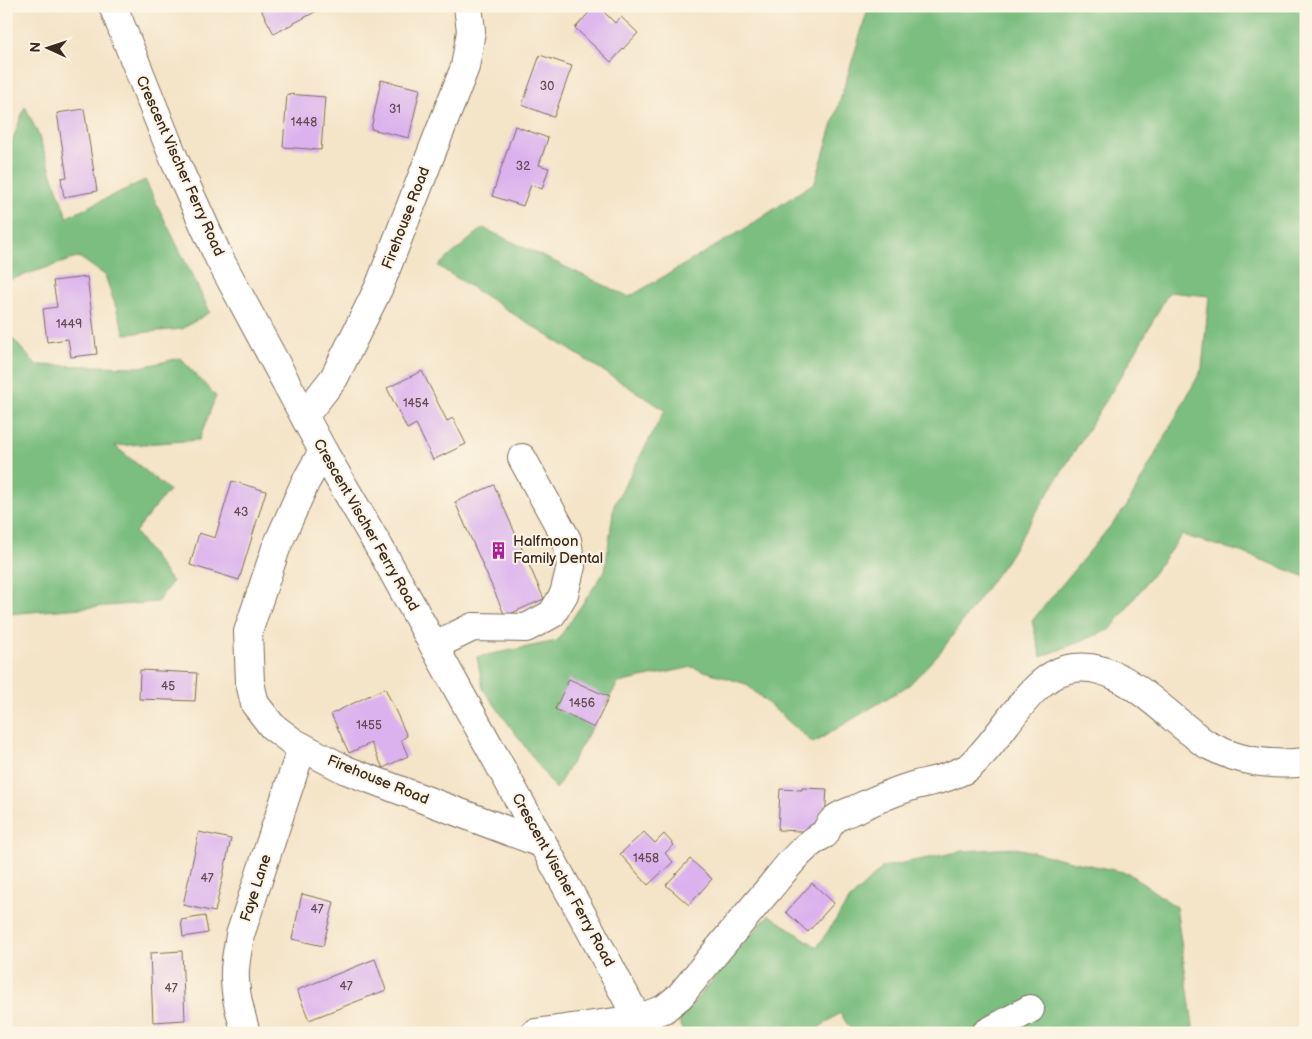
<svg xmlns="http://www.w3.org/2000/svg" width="1312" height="1039" font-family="'Balsamiq Sans',sans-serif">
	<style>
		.forest { fill: #7cbe80; stroke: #5c744f }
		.building { fill: #dbb2ee }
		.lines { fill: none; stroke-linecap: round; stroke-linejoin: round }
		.minor-casing { stroke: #7c6b5a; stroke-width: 30 }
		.major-casing { stroke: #7c6b5a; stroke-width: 30 }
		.minor { stroke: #fff; stroke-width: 28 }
		.major { stroke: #fff; stroke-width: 28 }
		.labels { text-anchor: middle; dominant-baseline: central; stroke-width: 4; stroke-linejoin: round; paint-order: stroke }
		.number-label { font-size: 12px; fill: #634c52 }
		.street-label { font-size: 15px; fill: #3b2a1e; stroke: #fcf5e5 }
		.poi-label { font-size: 15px; fill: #3b2a1e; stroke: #fcf5e5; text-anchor: start }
	</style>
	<rect width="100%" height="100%" fill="#fcf5e5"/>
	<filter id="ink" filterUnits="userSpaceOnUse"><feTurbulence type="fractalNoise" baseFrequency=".02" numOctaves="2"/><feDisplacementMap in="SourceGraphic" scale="10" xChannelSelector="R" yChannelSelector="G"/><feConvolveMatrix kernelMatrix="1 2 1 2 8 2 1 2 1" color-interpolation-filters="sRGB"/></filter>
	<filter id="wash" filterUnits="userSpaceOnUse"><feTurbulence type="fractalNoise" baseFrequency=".0096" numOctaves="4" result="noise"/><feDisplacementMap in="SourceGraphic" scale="20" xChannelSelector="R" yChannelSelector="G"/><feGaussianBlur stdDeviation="1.12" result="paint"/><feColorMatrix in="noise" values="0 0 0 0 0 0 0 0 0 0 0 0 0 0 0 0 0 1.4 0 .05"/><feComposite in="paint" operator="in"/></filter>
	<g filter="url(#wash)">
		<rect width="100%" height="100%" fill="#f4e4c8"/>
		<g class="forest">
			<path d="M869,6H1306V577L1244,553L1182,535L1111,629L1041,657L1032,621L1127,506L1202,369L1209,296L1169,292L1128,365L1006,561L942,650L909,685L813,743L746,684L692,667L618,683L556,789L483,689L477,657L557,641L605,571L614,505L665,410L438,266L483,228L629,297L743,230L815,182Z"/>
			<path d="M25,106L38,134L67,217L145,180L210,312L182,329L125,334L105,275L79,257L6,281V152L9,150Z"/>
			<path d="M6,331L36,365L141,367L180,358L216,396L199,440L115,446L169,490L135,532L172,582L157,602L6,614Z"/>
			<path d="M1016,848L1075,862L1128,873L1176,907L1194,1033H853L840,1013L811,1033H683L679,1021L738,948L769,915L817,947L850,899L883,867L963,851Z"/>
		</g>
		<g id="blocks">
			<g class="building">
				<path d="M259,6H326L274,34Z"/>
				<path d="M595,6H598L615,23L621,17L638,33L611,62L575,28Z"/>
				<path d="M540,55L572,66L554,117L522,105Z"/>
				<path d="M381,80L420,89L409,138L371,129Z"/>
				<path d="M287,94L325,97L321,150L283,147Z"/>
				<path d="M84,109L97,191L64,197L61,178L67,177L57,113Z"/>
				<path d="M515,126L548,138L539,165L549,168L542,189L531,185L523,206L492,196Z"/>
				<path d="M87,277L97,354L71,357L68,339L47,342L43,309L57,307L53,281Z"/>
				<path d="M422,371L447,421L453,418L466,444L433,460L416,424L407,429L387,388Z"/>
				<path d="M232,481L266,491L239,580L190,565L199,533L215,538Z"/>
				<path d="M494,485L544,599L505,616L455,502Z"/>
				<path d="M140,670L197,673L195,701L139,699Z"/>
				<path d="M569,679L609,697L594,728L555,709Z"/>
				<path d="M385,688L407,736L401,740L408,756L383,768L371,743L349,753L331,714Z"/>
				<path d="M802,788L827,789L824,832L778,830L780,789L802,790Z"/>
				<path d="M199,832L231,839L215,912L183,905Z"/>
				<path d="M644,832L655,843L664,834L674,845L665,853L673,862L648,885L620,854Z"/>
				<path d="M690,859L712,879L689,905L666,885Z"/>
				<path d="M812,883L834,903L808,932L786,912Z"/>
				<path d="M302,894L334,902L323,946L292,939Z"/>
				<path d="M205,916L208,933L183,937L181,920Z"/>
				<path d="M182,951L185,1020L153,1022L150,953Z"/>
				<path d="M375,959L386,990L309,1020L297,990Z"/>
			</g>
		</g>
	</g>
	<g filter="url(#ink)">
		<use href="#blocks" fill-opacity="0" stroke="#7c6b5a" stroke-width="1"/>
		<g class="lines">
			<defs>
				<g id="minor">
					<path d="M305,415L334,378L379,287L465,67L471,31L468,6"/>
					<path d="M323,451L305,483L276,548L248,632L250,683L255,704L272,726L293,742L346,770L543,844"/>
					<path d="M434,646L473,627L526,628L552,614L564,594L571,566L567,540L522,458"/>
					<path d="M246,1033C241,1015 235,997 235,978C234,964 238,949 240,935L302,747"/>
					<path d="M535,1033L637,1019L664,1009L680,996C709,960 738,925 768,890C783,872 803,844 825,834C827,829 830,823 835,819C841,814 849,812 856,809C875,800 895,791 916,785C928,782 941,780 952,775C957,773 962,771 966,769C971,766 976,760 980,756C1005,731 1032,677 1068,669C1116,658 1157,707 1192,733C1198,738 1203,743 1210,746C1240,762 1272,766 1306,762"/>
					<path d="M986,1033L1030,1009"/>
				</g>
				<path id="major" d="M113,6L175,161L219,258L323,451L386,559L591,931L645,1033"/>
			</defs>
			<use href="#minor" class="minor-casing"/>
			<use href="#major" class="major-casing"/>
			<use href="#minor" class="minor"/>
			<use href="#major" class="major"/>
		</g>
	</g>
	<defs>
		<symbol id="building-bare" viewBox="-9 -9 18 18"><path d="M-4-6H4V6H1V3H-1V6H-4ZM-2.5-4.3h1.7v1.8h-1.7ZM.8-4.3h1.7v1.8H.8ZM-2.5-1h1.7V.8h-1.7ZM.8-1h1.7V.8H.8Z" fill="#b5179e" stroke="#fcf5e5" stroke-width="2.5" paint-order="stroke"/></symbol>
	</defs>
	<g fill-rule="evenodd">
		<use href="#building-bare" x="486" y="538" width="25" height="25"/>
	</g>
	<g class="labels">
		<g class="number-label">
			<text x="547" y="86">30</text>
			<text x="395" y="109">31</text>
			<text x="304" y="122">1448</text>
			<text x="523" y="166">32</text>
			<text x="69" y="324">1449</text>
			<text x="416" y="403">1454</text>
			<text x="241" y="512">43</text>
			<text x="168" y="686">45</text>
			<text x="582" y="703">1456</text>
			<text x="369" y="725">1455</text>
			<text x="646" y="858">1458</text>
			<text x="207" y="878">47</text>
			<text x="317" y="909">47</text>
			<text x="346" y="986">47</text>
			<text x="171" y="988">47</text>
		</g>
		<g class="street-label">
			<text transform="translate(180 166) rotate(66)">Crescent Vischer Ferry Road</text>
			<text transform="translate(406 218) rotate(-69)">Firehouse Road</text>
			<text transform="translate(366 525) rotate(60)">Crescent Vischer Ferry Road</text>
			<text transform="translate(378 780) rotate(22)">Firehouse Road</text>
			<text transform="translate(563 880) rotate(61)">Crescent Vischer Ferry Road</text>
			<text transform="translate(256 888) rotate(-72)">Faye Lane</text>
		</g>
		<g class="poi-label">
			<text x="513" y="541">Halfmoon<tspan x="513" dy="17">Family Dental</tspan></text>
		</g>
	</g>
	<rect width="1312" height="1039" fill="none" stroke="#fcf5e5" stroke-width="25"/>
	<g transform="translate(48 48) rotate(273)" stroke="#fcf5e5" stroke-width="4" paint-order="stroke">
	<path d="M0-4L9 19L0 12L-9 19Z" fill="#3b2a1e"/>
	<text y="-8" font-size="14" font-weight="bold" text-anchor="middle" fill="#3b2a1e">N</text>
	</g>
</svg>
